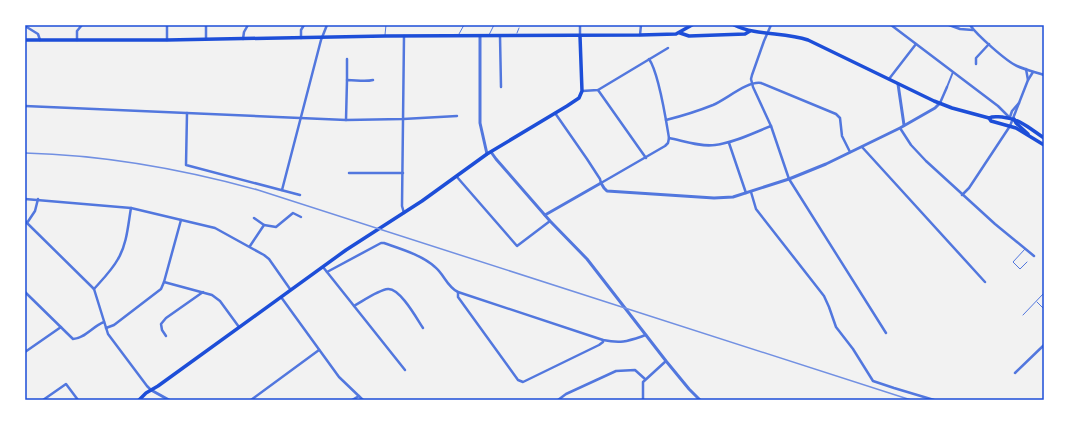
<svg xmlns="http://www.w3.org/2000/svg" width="1069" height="425" font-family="'DejaVu Sans',sans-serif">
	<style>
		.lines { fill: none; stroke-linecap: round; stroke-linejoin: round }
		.service { stroke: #5277de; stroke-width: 1 }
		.pedestrian { stroke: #5277de; stroke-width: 2 }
		.minor { stroke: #5277de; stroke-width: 2.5 }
		.tertiary { stroke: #5277de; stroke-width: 3 }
		.secondary { stroke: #1d4ed8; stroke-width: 3.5 }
		.primary { stroke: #1d4ed8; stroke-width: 3.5 }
		.rail { stroke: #7290e2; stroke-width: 1.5 }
		.neatline { fill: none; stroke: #1d4ed8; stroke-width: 1.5 }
	</style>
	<rect width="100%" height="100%" fill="#f2f2f2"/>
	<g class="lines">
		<g class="service">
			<path d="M517,33L519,28"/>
			<path d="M459,34L464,25"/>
			<path d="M385,35L386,25"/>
			<path d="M489,35L494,25"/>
			<path d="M1025,249L1013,262L1020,269L1027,262"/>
			<path d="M1037,302L1044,309"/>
			<path d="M1023,315L1044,293"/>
		</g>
		<path class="pedestrian" d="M947,87L953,72"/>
		<g class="minor">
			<path d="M167,25V40"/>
			<path d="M580,25V35"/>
			<path d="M771,25L764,41L752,75L751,79L753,87L771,126L789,179L886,333"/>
			<path d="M891,25L998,106L1010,118"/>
			<path d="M949,25L960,29L973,30"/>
			<path d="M970,25C977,35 1006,61 1017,66C1026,70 1035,72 1044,75"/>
			<path d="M25,26L38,34L40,40"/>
			<path d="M640,35L641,25"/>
			<path d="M500,36L501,87"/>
			<path d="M301,38V30L304,25"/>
			<path d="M206,39V25"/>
			<path d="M243,39L244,32L248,25"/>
			<path d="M77,40V31L82,25"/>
			<path d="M976,64V58L989,44"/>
			<path d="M1026,69L1028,80"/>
			<path d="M889,79L916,44"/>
			<path d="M347,80V59"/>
			<path d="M598,90L646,158"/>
			<path d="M582,91L598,90L668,48"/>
			<path d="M940,103L947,87"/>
			<path d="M25,106L346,120L403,119L457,116"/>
			<path d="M187,113L186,165L300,195"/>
			<path d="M555,113L587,159L600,179L601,183L665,146L668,143L669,138C666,120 659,73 649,59"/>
			<path d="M1010,117L1012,111L1019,103"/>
			<path d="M346,120L347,80C356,80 365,82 373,80"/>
			<path d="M666,120C682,116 698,111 713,105C727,99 747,81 761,83L836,114L840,118L842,136L850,152"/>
			<path d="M900,128L911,145L926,161L995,224L1034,256"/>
			<path d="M669,138C684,141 700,147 715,145C734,143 753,133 771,126"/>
			<path d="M729,143L746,193"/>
			<path d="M862,147L985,282"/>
			<path d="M349,173H403"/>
			<path d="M457,177L517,246L550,221"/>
			<path d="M282,190L321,40L327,25"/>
			<path d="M751,192L756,209L824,296L829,307L836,327L853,349L873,381L894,388L934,400"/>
			<path d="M962,195L969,188L1010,126L1028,80L1033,72"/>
			<path d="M25,199L131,208L215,228L264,255L269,259L290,289"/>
			<path d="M404,213L402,206L404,36"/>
			<path d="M25,221L94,289L108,334L147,386L151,390"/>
			<path d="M27,223L35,211L38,199"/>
			<path d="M264,225L276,227L293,213L301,217"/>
			<path d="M250,246L264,225L254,218"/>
			<path d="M323,267L405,370"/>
			<path d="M327,272L381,243H384C401,249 422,255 435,267C444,274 447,287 458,292L603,340C622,344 628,341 646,335"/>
			<path d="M164,282L212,295L220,301L239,327"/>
			<path d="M94,289C102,280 112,270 118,259C127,244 128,225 131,208"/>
			<path d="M25,292L73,339C84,339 93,326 104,322"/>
			<path d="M458,292V297L518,380L523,382L599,345L603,342V340"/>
			<path d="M281,297L339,377L363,400"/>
			<path d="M354,306C363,301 378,290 388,289C400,288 417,319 423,328"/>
			<path d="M106,328L114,325L161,289L164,282L181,220"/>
			<path d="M166,336L162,330L161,324L166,318L203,292"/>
			<path d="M25,352L61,327"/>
			<path d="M1015,373L1044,345"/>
			<path d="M43,400L66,384L78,400"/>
			<path d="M251,400L319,350"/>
			<path d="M352,400L359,396"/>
			<path d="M558,400L566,394L616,371L635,370L645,379"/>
			<path d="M643,400V382L666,361"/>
		</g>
		<g class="tertiary">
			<path d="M480,36V123L487,154"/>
			<path d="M898,84L904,125"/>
			<path d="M491,152L496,159L550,221L587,259L666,361L689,389L700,400"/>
			<path d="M545,215L601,183L604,188L607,191L714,198L733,197L789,179L826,164L900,128L935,108L940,103"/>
			<path d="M151,390L169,400"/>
		</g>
		<path class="secondary" d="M139,400L146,393L158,386L346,250L422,201L487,154L567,106L579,98L582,91L580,36"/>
		<g class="primary">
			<path d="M734,25C757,36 784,32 808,40L934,101L952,108L989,118C993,116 997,117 1002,117C1020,119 1029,128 1044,138"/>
			<path d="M680,33L689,36L745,34L750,31"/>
			<path d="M25,40H167L385,36L640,35L676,34L692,25"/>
			<path d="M989,118L991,121L1016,128L1044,145"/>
			<path d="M1014,119L1016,123L1028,134"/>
		</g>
		<path class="rail" d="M25,153C104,155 182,169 258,190L911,400"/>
	</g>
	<rect width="1069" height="425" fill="none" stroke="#ffffff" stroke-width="52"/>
	<rect x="26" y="26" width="1017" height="373" class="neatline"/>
</svg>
